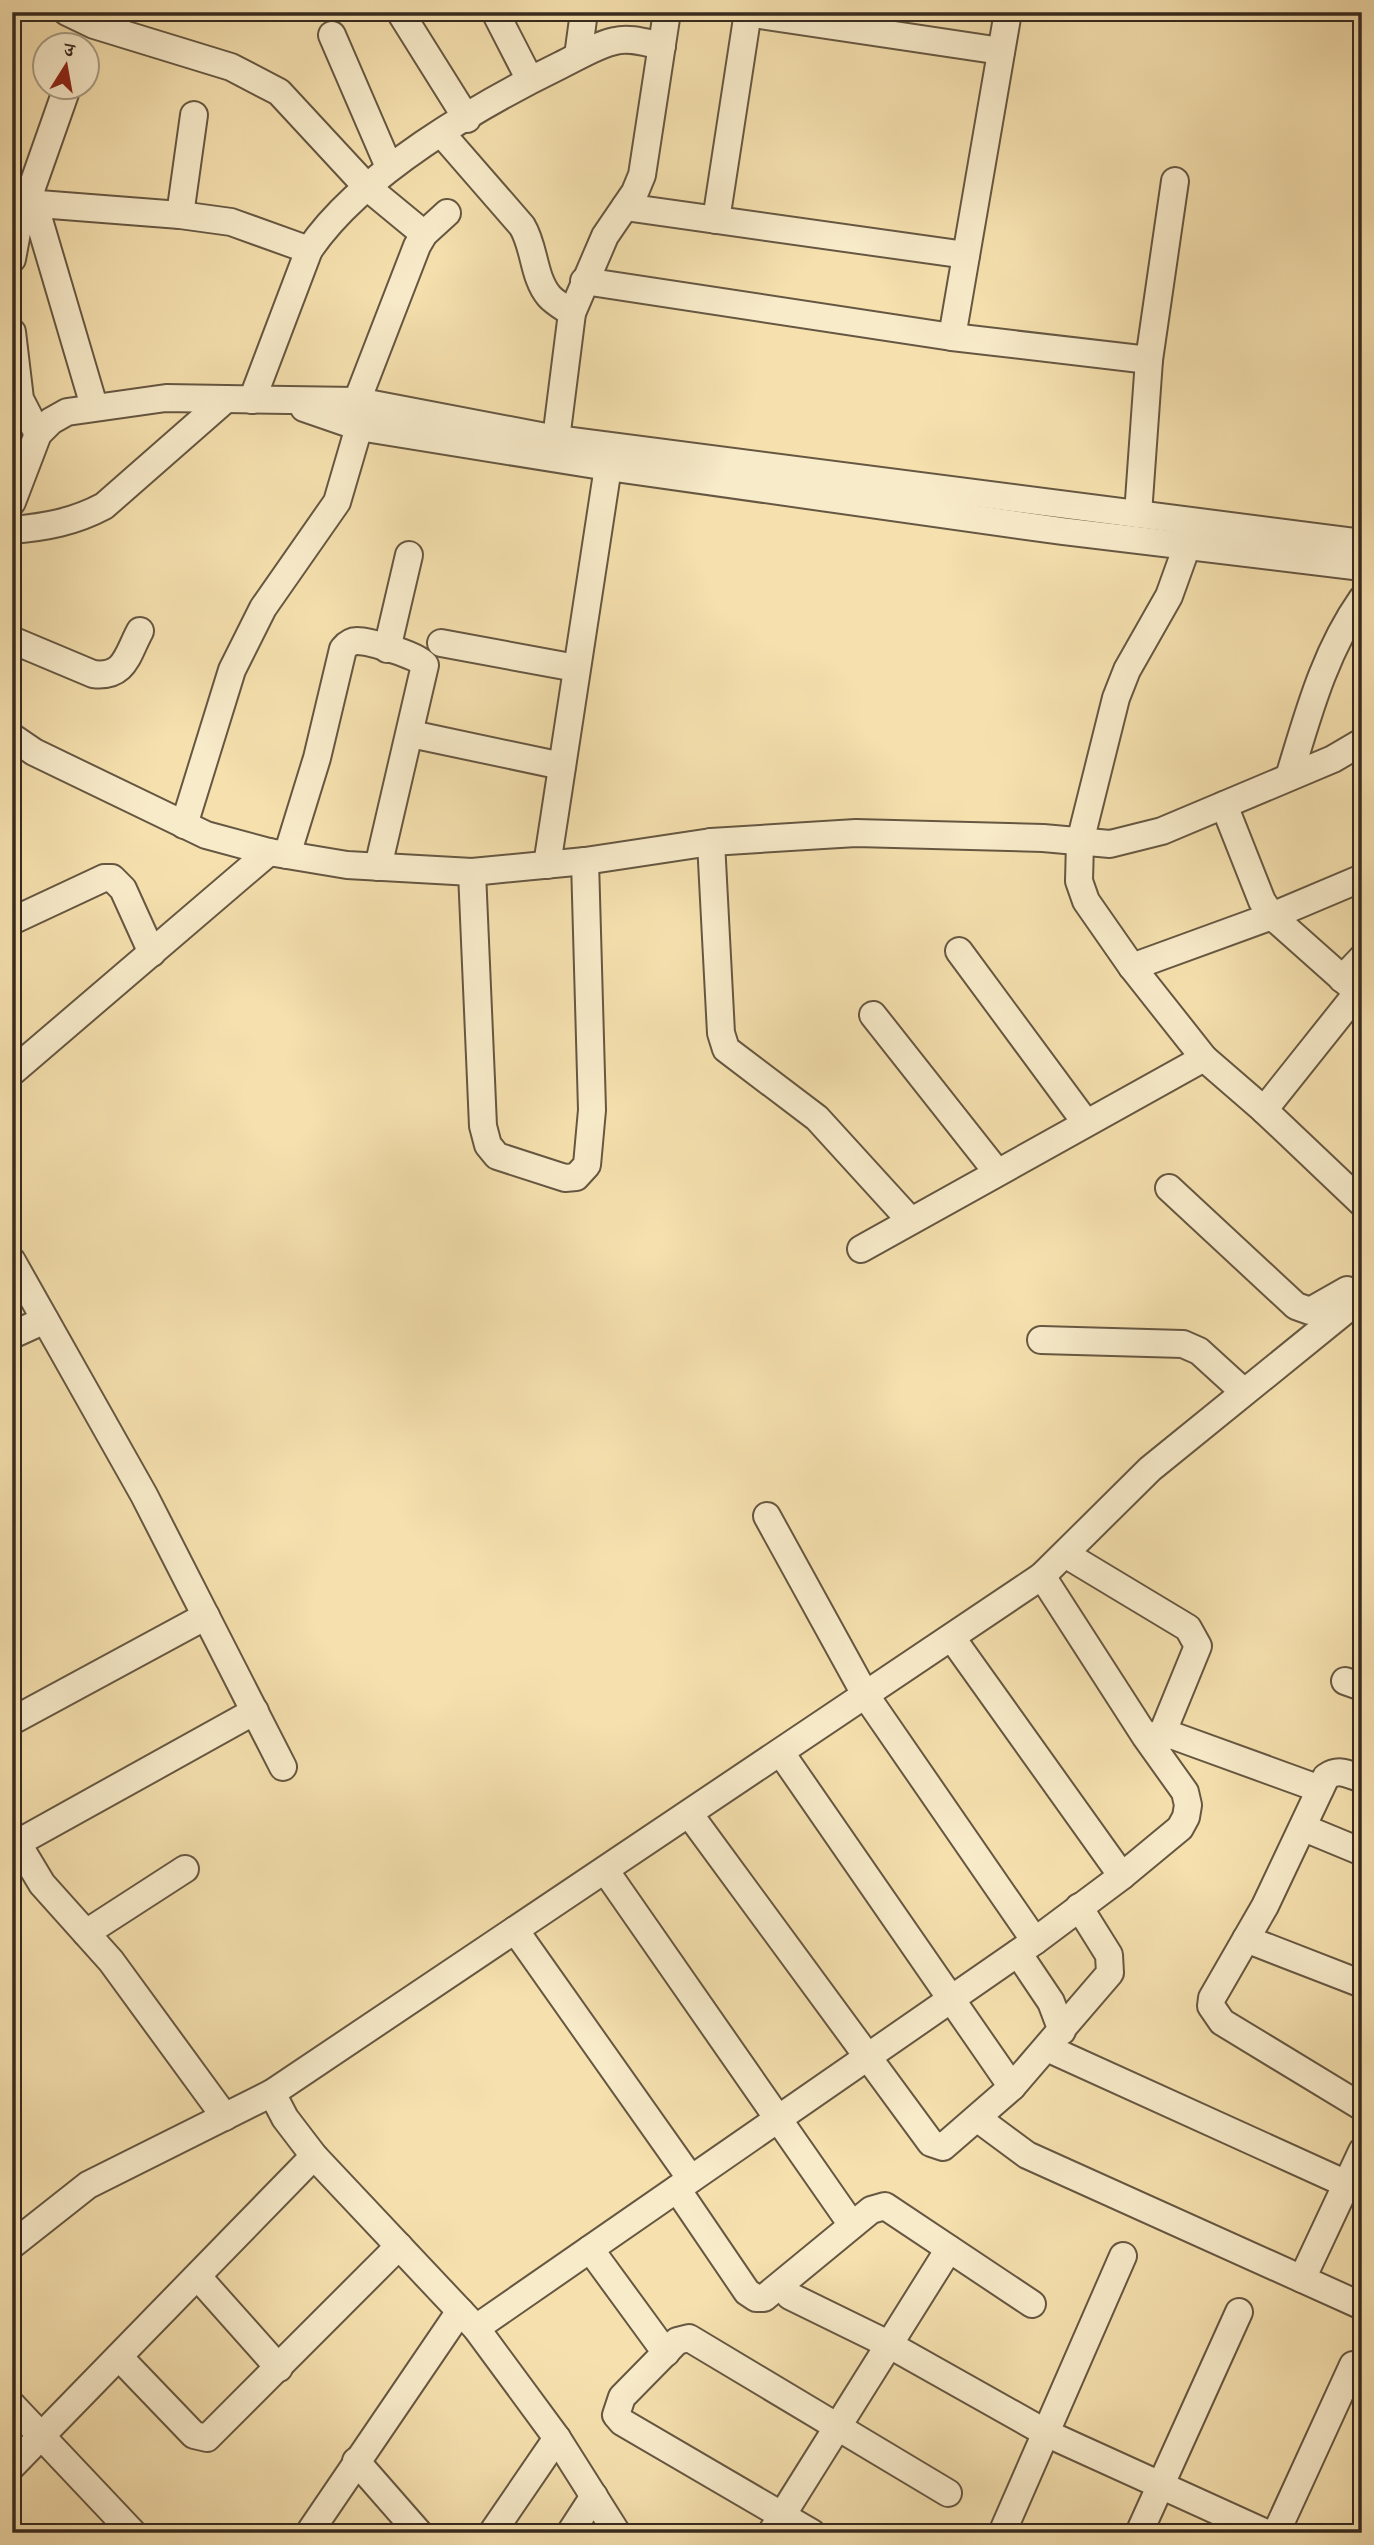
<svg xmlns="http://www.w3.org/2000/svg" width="1374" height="2545" font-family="Cardo,'Noto Serif Devanagari',serif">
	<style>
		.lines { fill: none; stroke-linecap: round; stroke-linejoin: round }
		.minor-casing { stroke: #665742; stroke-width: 30 }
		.minor { stroke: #f8ebca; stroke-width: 26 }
	</style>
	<rect width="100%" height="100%" fill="#f5e0ae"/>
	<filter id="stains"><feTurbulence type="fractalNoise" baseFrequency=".00286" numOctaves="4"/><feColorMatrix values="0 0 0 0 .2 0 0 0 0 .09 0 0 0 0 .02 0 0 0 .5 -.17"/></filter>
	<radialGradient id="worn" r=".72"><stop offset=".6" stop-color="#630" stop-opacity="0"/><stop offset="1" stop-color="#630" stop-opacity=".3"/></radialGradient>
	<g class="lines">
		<defs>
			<g id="minor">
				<path d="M67,12L94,25L231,67L279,92L367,187L424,234"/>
				<path d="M400,12L467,119"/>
				<path d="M495,12L530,80"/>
				<path d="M747,13L1001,51"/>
				<path d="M332,35L389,167"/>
				<path d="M578,56L584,12"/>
				<path d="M442,134L522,226C535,247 533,277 549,296C555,303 565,308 572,313"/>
				<path d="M26,203L180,215L231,222L309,250"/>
				<path d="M34,203L94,406"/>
				<path d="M625,207L966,255"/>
				<path d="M180,215L194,115"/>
				<path d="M716,220L748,12"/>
				<path d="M12,259L18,227L67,88"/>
				<path d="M584,281L952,337L1149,360"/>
				<path d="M12,332L20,399L38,434"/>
				<path d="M952,337L1008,12"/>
				<path d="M252,400L309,250C360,174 479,105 561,65C578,57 596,45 615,41C630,37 647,43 662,46"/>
				<path d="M357,401L417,246L424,234L447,213"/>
				<path d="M304,408L359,427L608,467L1062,531L1362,567"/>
				<path d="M556,439L572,313L605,236L635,192L642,175L667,12"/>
				<path d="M12,502L38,434L51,421L67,412L166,398L357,401L556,439L1362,543"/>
				<path d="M1138,514L1149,360L1175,181"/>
				<path d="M12,530C46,527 74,522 104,506L226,399"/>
				<path d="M1187,546L1169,596L1127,670L1116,698L1080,842L1079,881L1086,901L1132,967L1204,1058L1264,1110L1362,1203"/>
				<path d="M12,640L93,674C125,678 127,655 140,631"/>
				<path d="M441,643L576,668"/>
				<path d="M387,649L409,555"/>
				<path d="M411,734L562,766"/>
				<path d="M12,737L34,752L206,835L269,852L347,865L472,872L585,861L711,842L856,833L1043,838L1110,844L1162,831L1333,759L1362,742"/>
				<path d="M1289,777C1308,715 1324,653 1362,599"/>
				<path d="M1224,805L1262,901L1272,916L1362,996"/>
				<path d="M184,825L232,670L263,608L337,502L359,427"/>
				<path d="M711,842L721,1033L726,1049L817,1118L910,1220"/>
				<path d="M287,855L317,758L343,649C347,644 351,641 357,641C368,641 421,656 425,665L378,867"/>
				<path d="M547,865L608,467"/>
				<path d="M472,872L483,1126L488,1145L497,1156L565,1178L576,1177L587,1165L592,1110L585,861"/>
				<path d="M12,921L104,878H112L123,889L152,953"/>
				<path d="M959,951L1086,1123"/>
				<path d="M1132,967L1272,916L1362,878"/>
				<path d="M1342,979L1362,958"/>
				<path d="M873,1015L997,1172"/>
				<path d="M12,1072L269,852"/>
				<path d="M1264,1110L1358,992"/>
				<path d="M1169,1188L1296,1306L1310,1311L1347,1290L1362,1296"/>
				<path d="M861,1249L1204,1058"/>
				<path d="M12,1261L144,1495L283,1767"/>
				<path d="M12,1335L45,1320"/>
				<path d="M1041,1340L1183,1344L1199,1351L1244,1392"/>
				<path d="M767,1516L866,1696L1035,1941"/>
				<path d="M1065,1554L1188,1628L1198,1646L1162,1734"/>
				<path d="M952,1638L1122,1876"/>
				<path d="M1345,1681L1362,1687"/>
				<path d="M12,1721L206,1616"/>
				<path d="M1146,1735L1174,1736L1320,1789"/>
				<path d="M781,1753L1012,2087"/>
				<path d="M1362,1779C1348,1774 1339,1768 1326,1777L1265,1906L1212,1998L1211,2006L1222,2022L1362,2107"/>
				<path d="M690,1815L931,2143L943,2147L1012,2087L1110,1973L1109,1955L1079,1907"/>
				<path d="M1304,1828L1362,1852"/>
				<path d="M12,1834L42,1884L111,1961L225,2117"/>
				<path d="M12,1846L255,1711"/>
				<path d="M605,1870L852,2225"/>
				<path d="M515,1930L691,2179"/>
				<path d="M86,1933L185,1869"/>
				<path d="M1246,1939L1362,1984"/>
				<path d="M1018,1953L1051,2002L1062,2031"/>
				<path d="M1047,2048L1362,2191"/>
				<path d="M272,2093L285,2118L314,2156L476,2328L557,2438L617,2533"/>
				<path d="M977,2118L1027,2155L1362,2306"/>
				<path d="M677,2189L747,2292L756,2298H764L871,2210L885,2206L1032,2304"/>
				<path d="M12,2245L88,2185L272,2093L1042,1576L1150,1469L1362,1297"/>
				<path d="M590,2249L666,2353"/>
				<path d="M198,2277L279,2368"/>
				<path d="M1302,2279L1362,2151"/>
				<path d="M790,2296L888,2344L1048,2434L1266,2533"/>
				<path d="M476,2328L1035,1941L1122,1876L1180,1828L1186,1817L1188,1805L1185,1792L1145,1736L1042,1576"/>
				<path d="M120,2358L194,2435L207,2438L399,2246"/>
				<path d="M12,2405L133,2533"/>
				<path d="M356,2461L419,2533"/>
				<path d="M12,2466L314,2156"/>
				<path d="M309,2533L460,2311"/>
				<path d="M492,2533L557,2438"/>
				<path d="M570,2533L594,2496"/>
				<path d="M771,2533L949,2249"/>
				<path d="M812,2533L622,2422L616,2415L622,2397L677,2341L689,2338L948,2493"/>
				<path d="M1002,2533L1123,2256"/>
				<path d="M1139,2533L1239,2312"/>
				<path d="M1276,2533L1353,2365"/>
			</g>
		</defs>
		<use href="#minor" class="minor-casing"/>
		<use href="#minor" class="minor"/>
	</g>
	<rect width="1374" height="2545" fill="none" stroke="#f5e0ae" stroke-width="42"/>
	<rect x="14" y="14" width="1346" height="2517" fill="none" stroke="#36291e" stroke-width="3.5"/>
	<rect x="21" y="21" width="1332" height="2503" fill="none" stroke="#36291e" stroke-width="2"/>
	<g transform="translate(66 66) rotate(11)"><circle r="33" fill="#f8ebca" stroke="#aa9d85" stroke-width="2"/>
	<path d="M0-5L12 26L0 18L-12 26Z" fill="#8f2418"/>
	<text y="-10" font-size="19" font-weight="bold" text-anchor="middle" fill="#36291e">उ</text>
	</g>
	<rect width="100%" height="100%" filter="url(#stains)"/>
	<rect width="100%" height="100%" fill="url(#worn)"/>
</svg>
